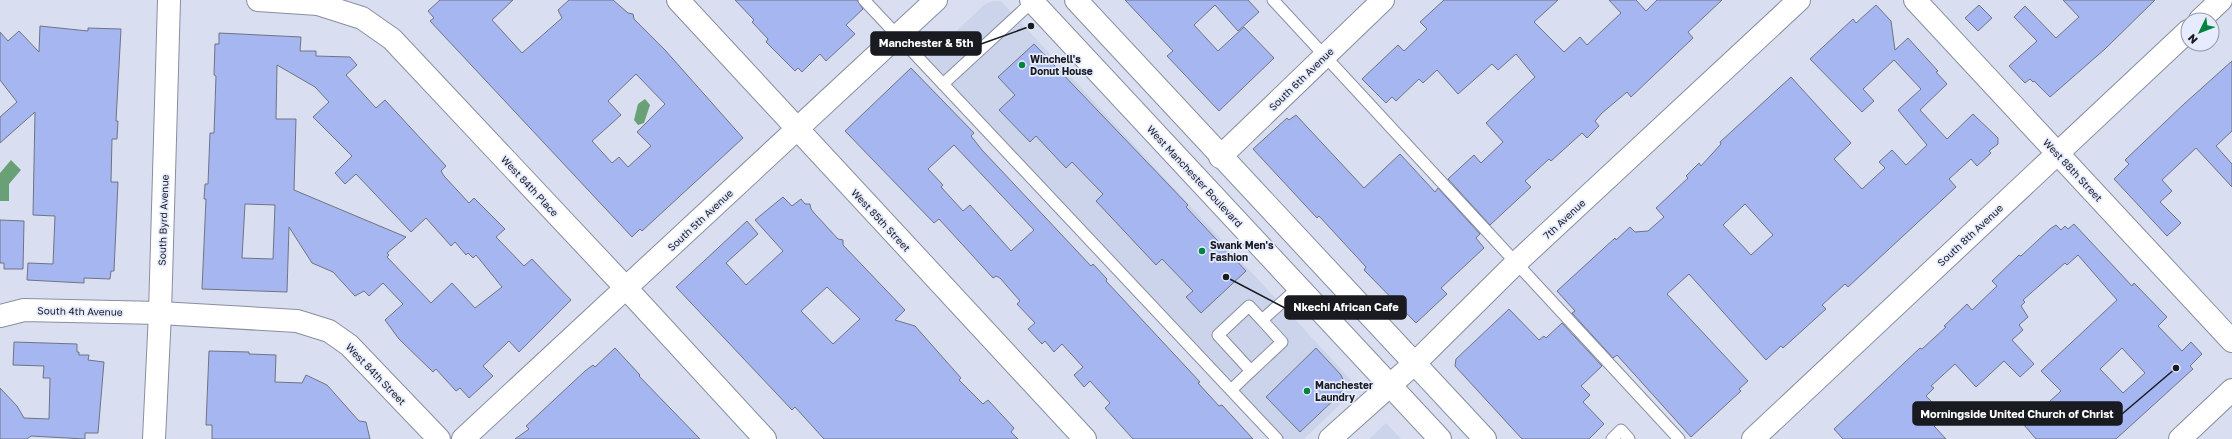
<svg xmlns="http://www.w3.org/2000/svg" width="2232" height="439" font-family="'Golos Text',sans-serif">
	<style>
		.built { fill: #ccd4ec }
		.water { fill: #69a076 }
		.building { fill: #a5b6f0; stroke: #6f7484; fill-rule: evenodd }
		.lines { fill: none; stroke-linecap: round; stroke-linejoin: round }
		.lane-casing { stroke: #898e9f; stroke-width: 13 }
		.street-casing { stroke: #898e9f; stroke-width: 24 }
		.secondary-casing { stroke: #898e9f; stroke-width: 24 }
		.primary-casing { stroke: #898e9f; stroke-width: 24 }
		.lane { stroke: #fff; stroke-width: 11 }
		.street { stroke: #fff; stroke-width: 22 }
		.secondary { stroke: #fff; stroke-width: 22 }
		.primary { stroke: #fff; stroke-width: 22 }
		.poi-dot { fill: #00843f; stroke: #e6ecfe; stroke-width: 1.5 }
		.labels { text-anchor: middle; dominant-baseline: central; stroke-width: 3.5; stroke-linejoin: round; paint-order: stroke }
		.poi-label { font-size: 10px; font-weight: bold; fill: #191b21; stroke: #e6ecfe; text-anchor: start }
		.street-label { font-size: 10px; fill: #191b21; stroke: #e6ecfe }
		.leader { fill: none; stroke: #191b21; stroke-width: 1.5 }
		.callout-dot { fill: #191b21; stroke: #e6ecfe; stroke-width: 1.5 }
		.callout { fill: #191b21; stroke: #191b21; stroke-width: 1.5 }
		.callout-label { font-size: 11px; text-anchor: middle; font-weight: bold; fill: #fff }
	</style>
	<rect width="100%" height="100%" fill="#d9dff1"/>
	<g class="built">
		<path d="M993,1H1001L1351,380L1352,388L1351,394L1304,439H1282L926,60L985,4Z"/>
		<path d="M1386,423L1401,439H1369Z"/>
	</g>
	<g class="water">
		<path d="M645,99L650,105L644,123L638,125L634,120L638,104Z"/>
		<path d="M11,160L21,170L9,184V201H0V173Z"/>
	</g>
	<g class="building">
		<path d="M440,0H513L492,20L522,53L562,18L558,10L569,0H613L628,13L633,14L634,19L665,50L743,138L642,231L640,229L632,237L430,21L434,18L428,11ZM636,74L665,104L637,132L651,146L628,167L619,157L612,163L592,141L621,115L608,101Z"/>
		<path d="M735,0H857L863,9L846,25L855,34L826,61L820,54L802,72L798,68L795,71L766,42L768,39L752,22L754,20Z"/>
		<path d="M1125,0H1248L1259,12L1238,31L1215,5L1194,25L1218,51L1244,27L1274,58L1219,111L1167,56L1173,51Z"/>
		<path d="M1444,0H1558L1534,22L1564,52L1580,37L1587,45L1621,13L1609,0H1636L1646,11L1657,0H1722L1688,32L1693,38L1631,97L1627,92L1602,113L1595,121L1599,126L1587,138L1582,133L1551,161L1549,159L1525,181L1531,187L1490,225L1448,179L1474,155L1481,163L1503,142L1486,123L1535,77L1516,54L1498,70L1492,64L1458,94L1437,70L1423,83L1419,79L1396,101L1392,97L1386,103L1362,79L1398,45L1404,51L1427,29L1420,22Z"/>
		<path d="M2063,0H2155L2105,49L2050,97L2034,81L2033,82L2030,79L2025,83L2009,66L2037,41L2014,17L2025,6L2056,38L2079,17Z"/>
		<path d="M1876,5L1891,21L1895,50L1908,38L1938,71L1936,72L1947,84L1920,110L1947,139L1973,114L1998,138V144L1989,151L1991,153L1977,166L1971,159L1949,179L1956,187L1848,287L1845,284L1822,305L1826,309L1783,348L1781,346L1766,360L1689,274L1667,294L1748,381L1739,389L1741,391L1691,437L1617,355L1613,358L1572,313L1575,311L1557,291L1615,238L1616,240L1630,227L1635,232L1648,231L1664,217L1656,208L1688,178L1686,176L1699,163L1701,166L1721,144L1720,142L1791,77L1851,143L1834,159L1862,189L1885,168L1879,162L1892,150L1906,165L1927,145L1898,110L1921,89L1894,60L1863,89L1874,101L1862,112L1810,59L1853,19L1856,23ZM1745,204L1773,235L1751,255L1723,225Z"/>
		<path d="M1979,5L1992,18L1978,31L1965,18Z"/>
		<path d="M40,26L88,31V28L121,29L116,121H118L117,139H112L111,182H118L114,271H111L110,279L84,278V283L27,280L28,263L53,264L55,216L33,215L35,112L0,143V117L17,102L0,80V32L8,41L19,31L39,52Z"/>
		<path d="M219,33L301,37L300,51H316V56L350,57L357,65L346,75L376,108L385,100L446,166L441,171L444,176L469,203L474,198L505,229L496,237L524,266L532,259L571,300L519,352L509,341L483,366L493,376L469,398L460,388L456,391L436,369L433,372L399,339L385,320L403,304L383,283L369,296L364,291L355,296L333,272L312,263L289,227L287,292L202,289L206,199H204L205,184H208L210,133H214L216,76L214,75L215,44H219ZM277,65L315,87L329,102L313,117L352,156L335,173L345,184L356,174L411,232L426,218L451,246L455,242L466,255L468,253L473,258L476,255L502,287L475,308L452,283L431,303L387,257L389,255L387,253L406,237L294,190L296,119H276ZM245,204L275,205L273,259L242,258Z"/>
		<path d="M1034,44L1188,205L1186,207L1246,271L1201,313L1186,297L1193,291L1162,259L1156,265L1096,201L1103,194L1072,162L1066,168L1036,136L1030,142L999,110L1015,95L998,77Z"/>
		<path d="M2232,61V131L2216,146L2232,164V187L2196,148L2162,180L2172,191L2160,202L2181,223L2167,236L2114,179L2129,164L2125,160L2184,104Z"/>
		<path d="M911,68L974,133L971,136L982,150L1091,266L1093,264L1107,279L1106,281L1200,382L1198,383L1219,406L1222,405L1253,439H1133L1105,408L1110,403L1090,381L1084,387L1074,375L1083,367L1062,344L1054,352L1045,341L1042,344L1028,329L1035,323L1017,304L1020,301L1000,278L996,276L993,278L939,219L934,223L845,131ZM954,145L1034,230L1011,251L970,205L963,211L941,187L943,185L928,169Z"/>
		<path d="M1296,115L1364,188L1400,154L1435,192L1438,188L1480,234L1476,238L1484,248L1441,288L1447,294L1416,323L1364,270L1366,267L1319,216L1317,218L1253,149L1287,118L1289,120Z"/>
		<path d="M783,197L792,206L801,199L805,204H810L811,209L815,214L838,239L843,240V245L905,310L895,320L915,326L961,378L959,380L983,404L988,400L1014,428L1011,432L1018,439H824L795,407L792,410L676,287L747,221L758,234L726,263L746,285L783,251L755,220ZM827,287L860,319L833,344L801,311Z"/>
		<path d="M0,220L24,221L23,269H4V263H0Z"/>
		<path d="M2074,224L2132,286L2134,283L2167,317L2158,326L2182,351L2191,342L2202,354L2190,366L2193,369L2116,439H2036L2024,425L2061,391L2041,371L2117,300L2078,255L2067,265L2065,263L2023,300L2025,302L2021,306L2028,317L2019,325L2023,330L2012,340L2034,364L2020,377L2004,361L1976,387L1955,364L1931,386L1934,388L1926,396L1933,403L1926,410L1938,423L1934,426L1946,439H1843L1834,429L1920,348L1922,349L1946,327L1944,326L1967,304L1972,310L1997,286L1992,281L2019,255L2021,256L2050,229L2056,225L2061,230L2065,226L2068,229ZM2122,348L2145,373L2123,393L2100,369Z"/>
		<path d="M1509,309L1539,340L1544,336L1546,338L1562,323L1602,366L1581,386L1590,395L1583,402L1604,424L1589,439H1522L1455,366L1456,359Z"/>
		<path d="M14,342L77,344V352H79V355H89L88,360L104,362L98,433H85V439L31,436L27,439H0V388L17,406L24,418L49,419L50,378H43L44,366L13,365Z"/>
		<path d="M615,348L640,375L639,376L700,439H515L529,429L526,426L585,371L593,365L595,367Z"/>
		<path d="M1316,348L1341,375L1345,384L1340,394L1300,432L1266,397Z"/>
		<path d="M209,351L249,352V354L276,355L275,382L302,383L306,375L327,385L359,421L366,422L370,439H212V425H206Z"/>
	</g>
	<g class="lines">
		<defs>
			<g id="lane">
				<path d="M864,0L1277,439"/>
				<path d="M1273,0L1679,439"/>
				<path d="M943,84L1032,2"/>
				<path d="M1262,320L1282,342L1251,371L1218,335L1249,306L1262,320L1299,287"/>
				<path d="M1231,390L1251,371"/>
				<path d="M1612,439L1621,430L1629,439"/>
			</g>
			<g id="street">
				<path d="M258,0L318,4L362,18L392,39L626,288L765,439"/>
				<path d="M678,0L1085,439"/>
				<path d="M1915,0L2232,341"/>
				<path d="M2200,20L2221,0"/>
				<path d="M1220,157L1383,0"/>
				<path d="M0,316L24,310L160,313L297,321L329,331L349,345L439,439"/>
				<path d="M154,439L160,313L169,0"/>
				<path d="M1330,439L1415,363L1516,263L1799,0"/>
				<path d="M1753,439L2188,31"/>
			</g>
			<path id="secondary" d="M463,439L936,0"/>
			<g id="primary">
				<path d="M1031,0L1440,439"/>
				<path d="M1076,0L1485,439"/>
				<path d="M2180,439L2232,390"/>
			</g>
		</defs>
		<use href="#lane" class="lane-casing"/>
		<use href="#street" class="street-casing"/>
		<use href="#secondary" class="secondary-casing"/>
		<use href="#primary" class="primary-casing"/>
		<use href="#lane" class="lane"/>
		<use href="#street" class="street"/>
		<use href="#secondary" class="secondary"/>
		<use href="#primary" class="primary"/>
	</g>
	<g class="poi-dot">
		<circle cx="1022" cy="65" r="4"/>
		<circle cx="1202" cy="251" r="4"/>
		<circle cx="1307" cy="391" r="4"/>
	</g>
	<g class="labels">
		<g class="poi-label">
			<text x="1030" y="59">Winchell's<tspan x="1030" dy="12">Donut House</tspan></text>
			<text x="1210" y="245">Swank Men's<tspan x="1210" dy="12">Fashion</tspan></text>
			<text x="1315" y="385">Manchester<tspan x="1315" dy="12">Laundry</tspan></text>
		</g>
		<g class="street-label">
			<text transform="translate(1301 79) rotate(-44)">South 6th Avenue</text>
			<text transform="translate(2073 170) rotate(47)">West 88th Street</text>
			<text transform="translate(1195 176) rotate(47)">West Manchester Boulevard</text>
			<text transform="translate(530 186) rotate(47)">West 84th Place</text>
			<text transform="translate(1564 219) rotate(-43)">7th Avenue</text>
			<text transform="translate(163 220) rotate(-88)">South Byrd Avenue</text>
			<text transform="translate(700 220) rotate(-43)">South 5th Avenue</text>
			<text transform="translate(881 220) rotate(47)">West 85th Street</text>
			<text transform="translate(1970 235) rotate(-43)">South 8th Avenue</text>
			<text transform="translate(80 311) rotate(1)">South 4th Avenue</text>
			<text transform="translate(376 374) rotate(46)">West 84th Street</text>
		</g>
	</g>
	<path class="leader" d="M1031 26L981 44M1226 277L1285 308M2176 368L2122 414"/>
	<g class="callout-dot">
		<circle cx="1031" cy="26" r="4"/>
		<circle cx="1226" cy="277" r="4"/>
		<circle cx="2176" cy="368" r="4"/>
	</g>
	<g class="callout">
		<rect x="871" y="32" width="110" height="23" rx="4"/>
		<rect x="1285" y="296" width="121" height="23" rx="4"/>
		<rect x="1913" y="402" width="209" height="23" rx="4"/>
	</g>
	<g class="callout-label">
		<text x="926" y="47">Manchester &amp; 5th</text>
		<text x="1346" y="311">Nkechi African Cafe</text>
		<text x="2017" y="418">Morningside United Church of Christ</text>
	</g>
	<g transform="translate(2200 32) rotate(227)"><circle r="19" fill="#e6ecfe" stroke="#9498a6"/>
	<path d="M0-3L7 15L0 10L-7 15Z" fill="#00843f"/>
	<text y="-6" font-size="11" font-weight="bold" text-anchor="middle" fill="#191b21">N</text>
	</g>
</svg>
